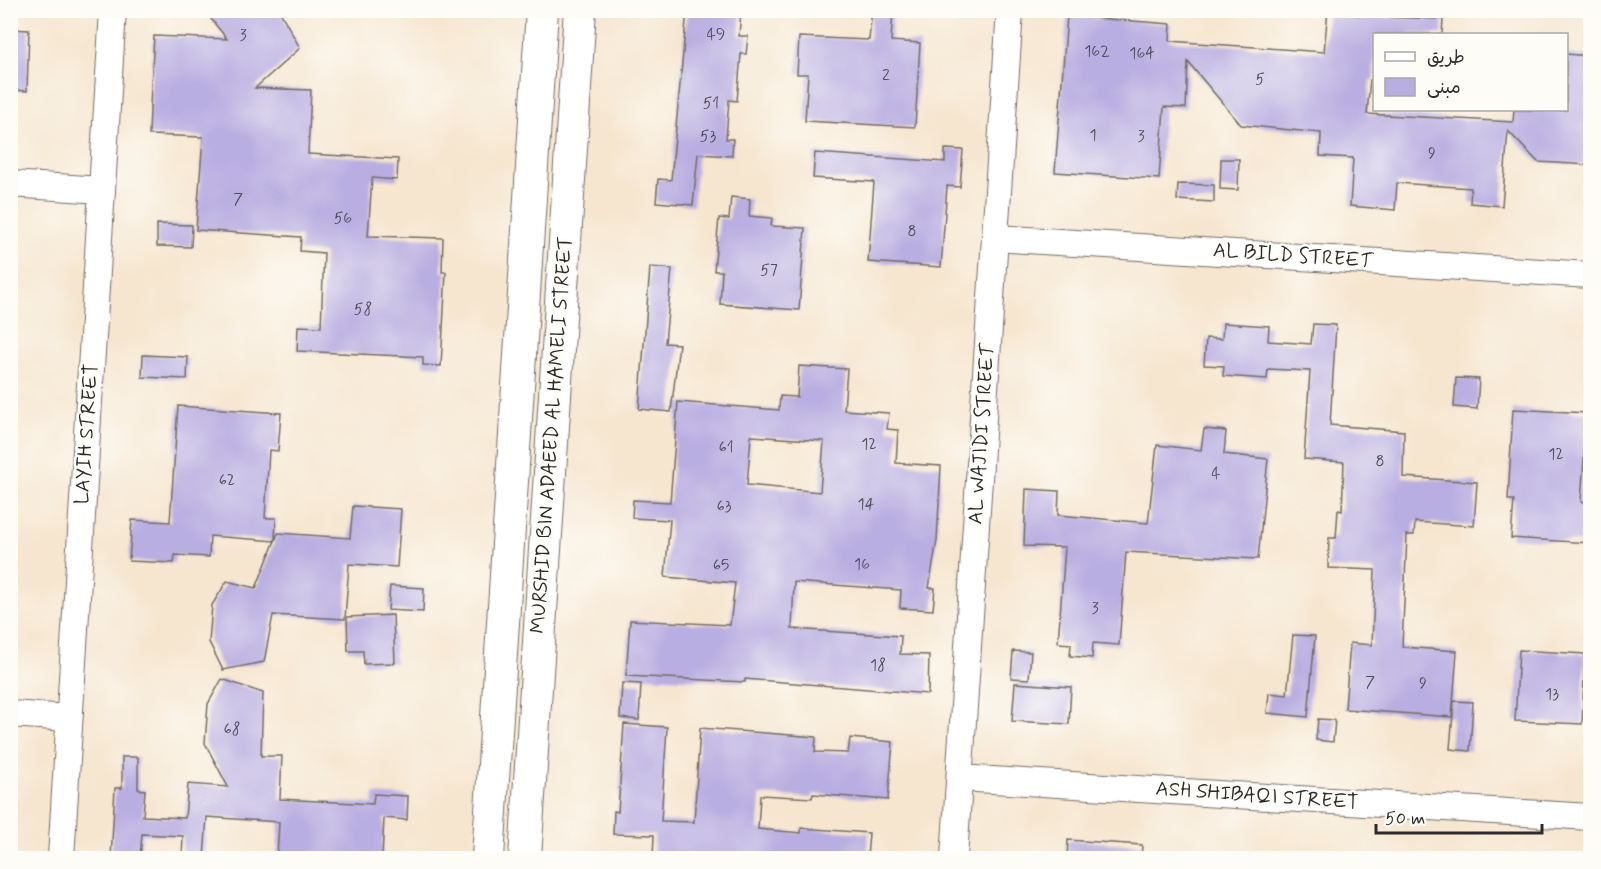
<svg xmlns="http://www.w3.org/2000/svg" width="1601" height="869" font-family="Mynerve,'Playpen Sans Arabic',sans-serif">
	<style>
		.building { fill: #b9aee1; fill-rule: evenodd }
		.lines { fill: none; stroke-linecap: round; stroke-linejoin: round }
		.minor-casing { stroke: #726c65; stroke-width: 28 }
		.tertiary-casing { stroke: #726c65; stroke-width: 34 }
		.minor { stroke: #fff; stroke-width: 26 }
		.tertiary { stroke: #fff; stroke-width: 32 }
		.labels { text-anchor: middle; dominant-baseline: central; stroke-width: 5; stroke-linejoin: round; paint-order: stroke }
		.number-label { font-size: 16px; fill: #4e4c58 }
		.street-label { font-size: 20px; fill: #2b2b2b; stroke: #fdfcf7 }
	</style>
	<rect width="100%" height="100%" fill="#fdfcf7"/>
	<filter id="ink" filterUnits="userSpaceOnUse"><feTurbulence type="fractalNoise" baseFrequency=".0167" numOctaves="2"/><feDisplacementMap in="SourceGraphic" scale="12" xChannelSelector="R" yChannelSelector="G"/><feConvolveMatrix kernelMatrix="1 2 1 2 8 2 1 2 1" color-interpolation-filters="sRGB"/></filter>
	<filter id="wash" filterUnits="userSpaceOnUse"><feTurbulence type="fractalNoise" baseFrequency=".008" numOctaves="4" result="noise"/><feDisplacementMap in="SourceGraphic" scale="24" xChannelSelector="R" yChannelSelector="G"/><feGaussianBlur stdDeviation="1.35" result="paint"/><feColorMatrix in="noise" values="0 0 0 0 0 0 0 0 0 0 0 0 0 0 0 0 0 1.4 0 .05"/><feComposite in="paint" operator="in"/></filter>
	<g filter="url(#wash)">
		<rect width="100%" height="100%" fill="#f6e6d0"/>
		<g id="blocks">
			<g class="building">
				<path d="M204,10H279L300,48L255,88L311,90L308,154L398,159L397,180L372,178L368,236L443,238L442,272H446L441,366L423,365V357L297,351L298,326L321,327L324,253L300,251L301,237L196,230L203,137L149,135L151,84L154,36L227,39Z"/>
				<path d="M687,10H741L739,36H748L746,54H741L737,101L729,100L726,139H733L732,156L698,154L693,205L656,202L658,179L671,180Z"/>
				<path d="M872,10H893L891,41L920,43L915,127L805,121L808,74H797L799,37L869,40Z"/>
				<path d="M1328,10H1350L1349,14L1385,17L1443,19L1442,34H1374V80H1370L1367,114L1513,122L1514,110H1566V54L1590,56V165L1538,162L1508,131L1502,206L1470,203L1471,188L1397,183L1395,210L1350,206L1353,158L1320,156L1321,133L1241,125L1188,62L1186,108L1164,107L1159,179L1055,172L1067,16L1171,24L1170,41L1324,52Z"/>
				<path d="M10,29L29,30L27,91L10,90Z"/>
				<path d="M945,149L963,150L960,187L947,186L941,267L868,262L874,182L813,178L815,153L945,162Z"/>
				<path d="M1221,159H1239L1238,190L1220,189Z"/>
				<path d="M1178,184L1214,185V202L1177,200Z"/>
				<path d="M731,197L750,199L749,216L772,218L771,226L805,228L799,310L720,304L722,271H714L719,218L729,219Z"/>
				<path d="M157,224L192,225L191,247L157,246Z"/>
				<path d="M650,267L672,269L665,343L679,344L671,412L639,409Z"/>
				<path d="M1223,323L1269,326L1268,341L1311,344L1313,324L1336,325L1330,425L1404,431L1403,477L1477,482L1474,526L1415,522L1414,535H1407L1402,647L1457,651L1452,717L1345,709L1350,643L1372,645L1375,570L1328,568L1329,538H1336L1338,510L1342,511L1344,462L1304,459L1310,371L1268,369L1267,379L1223,376L1224,366L1204,365L1206,338L1222,339Z"/>
				<path d="M143,355L188,357L187,379L142,377Z"/>
				<path d="M799,366L847,369L844,410L889,413L887,429L898,430L896,463L941,466L937,540L929,588H935L933,610L900,608L901,590L794,582L792,629L901,636L900,654L929,655L928,694L745,679V682L626,676L630,620L730,625L735,583L665,577L670,520L632,518L633,500L670,502L678,402L779,410L780,396L797,397ZM751,436L824,441L820,492L747,485Z"/>
				<path d="M1456,378L1479,379L1477,409L1454,407Z"/>
				<path d="M178,406L281,413L278,451L269,450L265,518H276L275,541L210,536L209,557L175,555L174,563L129,561L132,520L170,522Z"/>
				<path d="M1513,409L1587,413L1581,502L1590,503V543L1511,538L1514,500H1508Z"/>
				<path d="M1204,429L1226,431L1224,454L1268,459L1258,559L1126,552L1119,645L1093,643L1092,658L1070,656L1071,644L1058,643L1065,547L1024,546L1026,489L1059,491L1058,515L1148,523L1157,445L1201,450Z"/>
				<path d="M353,506L401,509L397,567L349,564L345,619L273,615L264,662L223,670L209,642L212,605L227,581L256,588L278,533L350,538Z"/>
				<path d="M390,586L424,588L423,612L388,610Z"/>
				<path d="M393,615L395,663L364,664L363,651H348L347,617Z"/>
				<path d="M1293,635L1315,636L1308,717L1267,713L1269,693L1287,695Z"/>
				<path d="M1519,650L1585,654L1582,724L1515,721Z"/>
				<path d="M1013,651L1031,652L1029,679L1011,678Z"/>
				<path d="M222,679L263,693L261,756H282L280,799L373,804L374,794L408,796L407,820L384,818L382,858H277L279,822L207,817L204,858H182L183,836L142,834L140,858H111L115,788H122V757H138V789L145,790L143,816L185,818L188,784L228,787L205,743L208,704Z"/>
				<path d="M622,683L641,684L639,720L620,718Z"/>
				<path d="M1015,683L1071,687L1069,724L1012,721Z"/>
				<path d="M1454,701L1473,702L1470,751L1450,749Z"/>
				<path d="M1318,719L1335,720L1333,742L1316,740Z"/>
				<path d="M624,724L667,727L661,821L694,822L700,728L816,737L815,752L848,753L850,738L893,742L888,800L813,794L812,798L760,795L758,829L801,833V828L869,833L867,858H653L654,835L613,834L614,811L618,812Z"/>
				<path d="M1068,840L1142,845L1141,858H1067Z"/>
			</g>
		</g>
	</g>
	<g filter="url(#ink)">
		<use href="#blocks" fill-opacity="0" stroke="#726c65" stroke-width="1.5"/>
		<g class="lines">
			<defs>
				<g id="minor">
					<path d="M10,184L102,190"/>
					<path d="M995,238L1590,275"/>
					<path d="M10,714L69,718"/>
					<path d="M960,778L1590,817"/>
					<path d="M61,858L113,10"/>
					<path d="M954,858L1010,10"/>
				</g>
				<g id="tertiary">
					<path d="M488,858L542,10"/>
					<path d="M525,858L580,10"/>
				</g>
			</defs>
			<use href="#minor" class="minor-casing"/>
			<use href="#tertiary" class="tertiary-casing"/>
			<use href="#minor" class="minor"/>
			<use href="#tertiary" class="tertiary"/>
		</g>
	</g>
	<g class="labels">
		<g class="number-label">
			<text x="716" y="34">49</text>
			<text x="243" y="35">3</text>
			<text x="1097" y="51">162</text>
			<text x="1142" y="53">164</text>
			<text x="886" y="75">2</text>
			<text x="1260" y="79">5</text>
			<text x="711" y="103">51</text>
			<text x="1093" y="135">1</text>
			<text x="708" y="136">53</text>
			<text x="1141" y="136">3</text>
			<text x="1432" y="153">9</text>
			<text x="238" y="199">7</text>
			<text x="343" y="218">56</text>
			<text x="912" y="231">8</text>
			<text x="769" y="270">57</text>
			<text x="363" y="309">58</text>
			<text x="869" y="444">12</text>
			<text x="726" y="447">61</text>
			<text x="1556" y="454">12</text>
			<text x="1380" y="461">8</text>
			<text x="1216" y="473">4</text>
			<text x="227" y="480">62</text>
			<text x="866" y="504">14</text>
			<text x="724" y="506">63</text>
			<text x="862" y="564">16</text>
			<text x="721" y="565">65</text>
			<text x="1095" y="608">3</text>
			<text x="878" y="665">18</text>
			<text x="1370" y="682">7</text>
			<text x="1423" y="683">9</text>
			<text x="1552" y="694">13</text>
			<text x="232" y="729">68</text>
		</g>
		<g class="street-label">
			<text transform="translate(1293 256) rotate(4)">AL BILD STREET</text>
			<text transform="translate(87 434) rotate(-86)">LAYIH STREET</text>
			<text transform="translate(982 434) rotate(-86)">AL WAJIDI STREET</text>
			<text transform="translate(552 435) rotate(-86)">MURSHID BIN ADAEED AL HAMELI STREET</text>
			<text transform="translate(1257 796) rotate(4)">ASH SHIBAQI STREET</text>
		</g>
	</g>
	<rect width="1601" height="869" fill="none" stroke="#fdfcf7" stroke-width="36"/>
	<rect x="1373" y="33" width="195" height="78" fill="#fdfcf7" stroke="#a9a8a5" stroke-width="1.5"/>
	<rect x="1385" y="52" width="30" height="9" fill="#ffffff" stroke="#a9a8a5" stroke-width="1.5"/>
	<text x="1427" y="63" font-size="18" fill="#2b2b2b">طريق</text>
	<rect x="1385" y="78" width="30" height="18" fill="#b9aee1" stroke="#a9a8a5" stroke-width="1.5"/>
	<text x="1427" y="93" font-size="18" fill="#2b2b2b">مبنى</text>
	<path d="M1376 824v9h166v-9" fill="none" stroke="#2b2b2b" stroke-width="3"/>
	<text x="1385" y="824" font-size="18" fill="#2b2b2b" stroke="#fdfcf7" stroke-width="4.5" paint-order="stroke">50 m</text>
</svg>
